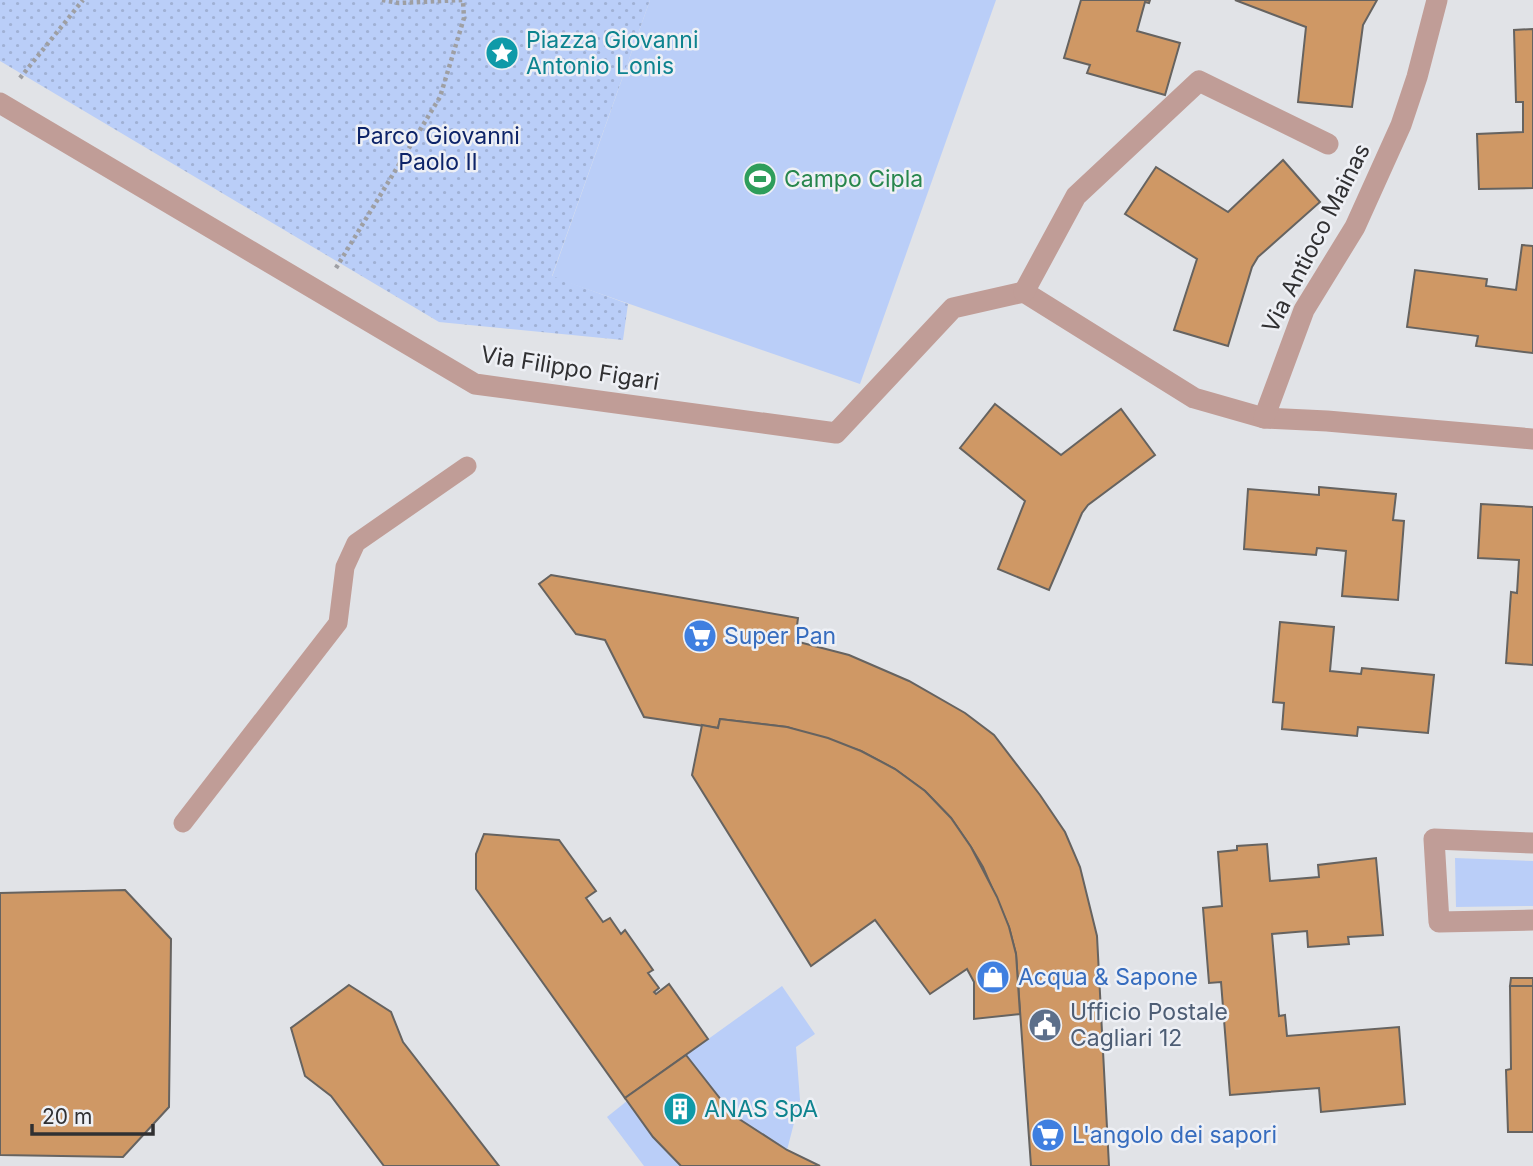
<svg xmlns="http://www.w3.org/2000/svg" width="1533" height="1166" font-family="Inter,sans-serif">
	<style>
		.green { fill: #bacef8 }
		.park { fill: url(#park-dots) }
		.building { fill: #cf9865; stroke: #666360; stroke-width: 2 }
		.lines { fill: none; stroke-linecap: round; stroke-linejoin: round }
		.path { stroke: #9e9fa3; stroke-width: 4.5; stroke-dasharray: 3.5 3.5; stroke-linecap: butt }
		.lane { stroke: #c09d97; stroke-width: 19 }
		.street { stroke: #c09d97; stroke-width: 21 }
		.labels { text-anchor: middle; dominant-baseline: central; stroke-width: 5; stroke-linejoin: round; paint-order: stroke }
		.culture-label { font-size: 23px; fill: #0d838f; stroke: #eef0f5; text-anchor: start }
		.park-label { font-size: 23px; fill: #0d2469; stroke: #eef0f5 }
		.leisure-label { font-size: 23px; fill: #27864d; stroke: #eef0f5; text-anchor: start }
		.street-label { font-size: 23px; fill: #303032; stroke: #eef0f5 }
		.shop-label { font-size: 23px; fill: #366cbe; stroke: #eef0f5; text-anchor: start }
		.service-label { font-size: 23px; fill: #4e5e75; stroke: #eef0f5; text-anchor: start }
	</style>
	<defs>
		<pattern id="park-dots" width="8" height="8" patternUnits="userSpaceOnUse" patternTransform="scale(1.75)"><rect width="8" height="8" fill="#bacef8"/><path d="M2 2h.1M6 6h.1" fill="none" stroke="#a0b1d5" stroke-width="1.8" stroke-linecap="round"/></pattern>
	</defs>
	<rect width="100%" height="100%" fill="#e1e3e7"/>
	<g class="green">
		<path d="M650,0H996L860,384L552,277Z"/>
		<path d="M1455,858L1533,861V906L1456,907Z"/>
		<path d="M782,986L815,1034L796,1047L800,1100L787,1150L733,1115L686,1055Z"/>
		<path d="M627,1101L653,1137L681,1166H644L607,1117Z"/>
	</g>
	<path class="park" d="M0,0H650L552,276L628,304L623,340L439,322L0,61Z"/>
	<g class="building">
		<path d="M1081,0H1150L1149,3L1145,2L1137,31L1180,43L1165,95L1087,73L1090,65L1064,58Z"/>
		<path d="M1235,0H1377L1363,25L1352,107L1298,102L1306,27Z"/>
		<path d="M1533,29V188L1479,189L1477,134L1523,132V102H1516L1514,30Z"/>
		<path d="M1283,160L1320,202L1258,257L1252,267L1228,346L1174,330L1197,259L1125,214L1156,167L1228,212Z"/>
		<path d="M1522,245L1533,246V353L1476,346L1478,336L1407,327L1415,270L1487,279L1486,286L1516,290Z"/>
		<path d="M995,404L1061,455L1121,409L1155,455L1088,505L1082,513L1049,590L998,569L1025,501L960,448Z"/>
		<path d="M1319,487L1396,494L1393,520L1404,521L1398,600L1342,596L1346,551L1317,548L1316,555L1244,549L1248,489L1319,495Z"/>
		<path d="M1481,504L1533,507V665L1506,663L1511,592L1517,593L1519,560L1478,558Z"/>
		<path d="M551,575L798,618L795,641L849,655L909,681L965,713L994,735L1040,795L1065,832L1080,867L1097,936L1109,1166H1031L1016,954L1009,927L983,867L971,847L951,818L925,791L895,769L861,751L787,727L720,719L718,728L644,717L605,640L576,634L539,584Z"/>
		<path d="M1280,622L1334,627L1330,671L1361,674L1362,668L1434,675L1428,733L1358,727L1357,736L1282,729L1284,703L1273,702Z"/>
		<path d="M720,719L787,727L828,738L861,751L895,769L925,791L951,818L971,847L997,897L1009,927L1016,954L1020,1014L974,1019V982L967,969L930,994L875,920L811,966L692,775L702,725L718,728Z"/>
		<path d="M484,834L559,840L596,891L586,898L603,922L610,918L621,934L625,930L653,970L648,973L659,988L654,992L656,994L669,984L708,1039L625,1098L476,889V854Z"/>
		<path d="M1267,844L1270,881L1319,877L1318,865L1376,858L1383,935L1348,937L1349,944L1308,947L1307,931L1272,934L1279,1016L1285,1015L1287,1036L1399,1027L1405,1104L1321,1112L1319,1088L1230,1095L1221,982L1209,983L1203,908L1222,906L1218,852L1237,850V846Z"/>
		<path d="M125,890L171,939L169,1107L123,1157L0,1155V893Z"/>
		<path d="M1511,978H1533V986H1510Z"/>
		<path d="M349,985L391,1012L403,1042L499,1166H384L331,1096L305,1076L291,1028Z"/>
		<path d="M1510,986H1533V1132H1508L1506,1070L1511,1069Z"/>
		<path d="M686,1055L733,1115L787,1150L820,1166H681L653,1137L625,1098Z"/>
	</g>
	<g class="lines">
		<g class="path">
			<path d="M382,0L399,3L463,0"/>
			<path d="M20,78L83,0"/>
			<path d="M336,268L440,97L464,18L463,1"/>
		</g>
		<path class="lane" d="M183,823L338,623L345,567L356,543L467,466"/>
		<g class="street">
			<path d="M0,103L475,384L836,433L953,308L1024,292"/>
			<path d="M1024,292L1194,398L1264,418L1327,421L1533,439"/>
			<path d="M1024,292L1076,196L1199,81L1328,144"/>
			<path d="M1264,418L1304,310L1355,227L1401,125L1417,77L1437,0"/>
			<path d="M1533,843L1434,839L1439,922L1533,920"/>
		</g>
	</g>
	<defs>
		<symbol id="sight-disc" viewBox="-11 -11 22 22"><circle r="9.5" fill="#0f9aa8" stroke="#eef0f5"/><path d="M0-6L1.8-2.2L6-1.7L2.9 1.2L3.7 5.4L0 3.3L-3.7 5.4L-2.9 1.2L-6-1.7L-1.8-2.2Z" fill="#fff"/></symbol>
		<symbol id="stadium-disc" viewBox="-11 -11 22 22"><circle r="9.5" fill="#2e9e5b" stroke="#eef0f5"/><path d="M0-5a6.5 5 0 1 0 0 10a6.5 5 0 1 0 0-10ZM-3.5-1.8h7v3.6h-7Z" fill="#fff"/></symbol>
		<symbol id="supermarket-disc" viewBox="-11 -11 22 22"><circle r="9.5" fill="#3f7fe0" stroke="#eef0f5"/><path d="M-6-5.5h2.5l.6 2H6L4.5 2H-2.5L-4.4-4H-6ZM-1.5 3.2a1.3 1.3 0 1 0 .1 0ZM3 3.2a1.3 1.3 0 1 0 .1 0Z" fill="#fff"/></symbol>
		<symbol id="shop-disc" viewBox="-11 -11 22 22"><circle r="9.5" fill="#3f7fe0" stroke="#eef0f5"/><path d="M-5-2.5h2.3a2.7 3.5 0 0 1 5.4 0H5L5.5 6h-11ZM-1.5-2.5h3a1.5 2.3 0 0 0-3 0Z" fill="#fff"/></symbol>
		<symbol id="civic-disc" viewBox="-11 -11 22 22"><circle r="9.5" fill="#5c6f8a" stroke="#eef0f5"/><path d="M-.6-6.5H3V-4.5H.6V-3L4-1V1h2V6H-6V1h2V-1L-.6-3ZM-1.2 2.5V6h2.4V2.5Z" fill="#fff"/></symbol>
		<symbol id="building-disc" viewBox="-11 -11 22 22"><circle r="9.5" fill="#0f9aa8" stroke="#eef0f5"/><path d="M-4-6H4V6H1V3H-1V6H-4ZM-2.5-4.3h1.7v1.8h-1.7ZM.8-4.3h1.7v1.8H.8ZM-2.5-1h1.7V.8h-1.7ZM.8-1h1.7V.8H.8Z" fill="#fff"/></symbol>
	</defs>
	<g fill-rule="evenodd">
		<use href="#sight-disc" x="483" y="34" width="38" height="38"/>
		<use href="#stadium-disc" x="741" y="160" width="38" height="38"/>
		<use href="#supermarket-disc" x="681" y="617" width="38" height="38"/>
		<use href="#shop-disc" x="974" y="958" width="38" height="38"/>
		<use href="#civic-disc" x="1026" y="1006" width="38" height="38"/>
		<use href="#building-disc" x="661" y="1090" width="38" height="38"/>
		<use href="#supermarket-disc" x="1029" y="1116" width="38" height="38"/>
	</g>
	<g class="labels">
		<g class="culture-label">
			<text x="526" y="40">Piazza Giovanni<tspan x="526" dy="26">Antonio Lonis</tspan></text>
			<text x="704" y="1109">ANAS SpA</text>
		</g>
		<g class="park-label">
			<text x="438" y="136">Parco Giovanni<tspan x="438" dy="26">Paolo II</tspan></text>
		</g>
		<g class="leisure-label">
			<text x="784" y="179">Campo Cipla</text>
		</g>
		<g class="street-label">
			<text transform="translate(1316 238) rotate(-63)">Via Antioco Mainas</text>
			<text transform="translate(570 368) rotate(9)">Via Filippo Figari</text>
		</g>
		<g class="shop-label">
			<text x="724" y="636">Super Pan</text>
			<text x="1018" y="977">Acqua &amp; Sapone</text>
			<text x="1072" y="1135">L'angolo dei sapori</text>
		</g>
		<g class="service-label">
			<text x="1070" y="1012">Ufficio Postale<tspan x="1070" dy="26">Cagliari 12</tspan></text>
		</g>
	</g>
	<path d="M32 1124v10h121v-10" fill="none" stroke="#303032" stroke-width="3.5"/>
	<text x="42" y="1124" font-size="21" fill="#303032" stroke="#eef0f5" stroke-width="5" paint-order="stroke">20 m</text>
</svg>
